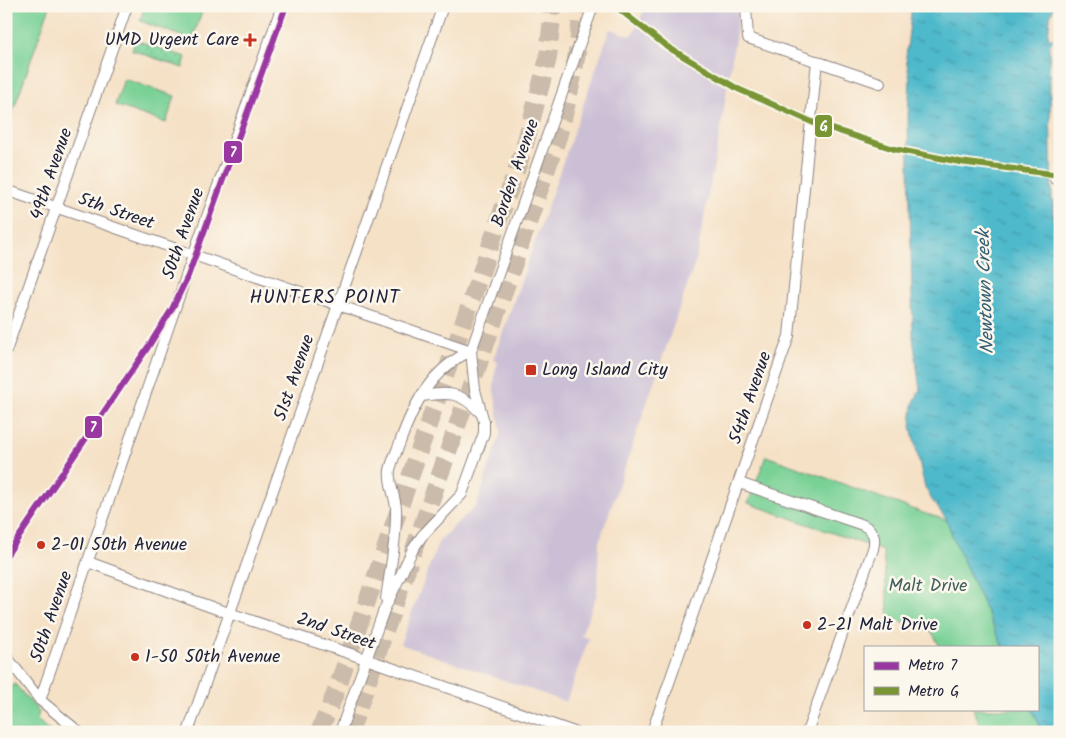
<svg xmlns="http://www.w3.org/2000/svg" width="1066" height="738" font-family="Kalam,sans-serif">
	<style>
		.industrial { fill: url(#industrial-grid) }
		.railway { fill: #cbbfd5 }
		.green { fill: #79d196; stroke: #4e7a68 }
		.garden { fill: url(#garden-dots); stroke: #4e7a68 }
		.water { fill: url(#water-ripples); stroke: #386e83 }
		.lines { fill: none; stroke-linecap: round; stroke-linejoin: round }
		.motorway-tunnel { stroke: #cbbbaa; stroke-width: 18; stroke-dasharray: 18 9; stroke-linecap: butt }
		.minor-casing { stroke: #8c8280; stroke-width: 12 }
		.minor { stroke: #fff; stroke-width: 10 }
		.metro-1-casing { stroke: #fbf7ec; stroke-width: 10 }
		.metro-2-casing { stroke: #fbf7ec; stroke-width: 10 }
		.metro-1 { stroke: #9a38a1; stroke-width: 6 }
		.metro-2 { stroke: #799534; stroke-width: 6 }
		.poi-dot { fill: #c8321e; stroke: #fbf7ec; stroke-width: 2 }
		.labels { text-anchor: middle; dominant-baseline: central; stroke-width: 5; stroke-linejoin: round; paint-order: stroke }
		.poi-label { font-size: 18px; fill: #22223b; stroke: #fbf7ec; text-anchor: start }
		.street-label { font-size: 18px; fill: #22223b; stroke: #fbf7ec }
		.park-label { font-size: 18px; fill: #405f5b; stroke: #fbf7ec }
		.water-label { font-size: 19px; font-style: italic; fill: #345e75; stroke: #fbf7ec }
		.neighbourhood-label { font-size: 19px; letter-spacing: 1px; fill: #22223b; stroke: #fbf7ec }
		.line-badge { stroke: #fbf7ec; stroke-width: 2 }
		.badge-label { font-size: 14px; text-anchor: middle; font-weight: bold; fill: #fff }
	</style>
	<defs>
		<pattern id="industrial-grid" width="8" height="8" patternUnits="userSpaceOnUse" patternTransform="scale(1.25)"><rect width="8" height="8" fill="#cbbfd5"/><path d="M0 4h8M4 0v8" fill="none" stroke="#aea4b8"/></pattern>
		<pattern id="garden-dots" width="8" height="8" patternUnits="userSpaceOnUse" patternTransform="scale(1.25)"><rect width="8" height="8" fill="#79d196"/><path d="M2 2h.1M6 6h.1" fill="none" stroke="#68b382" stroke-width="1.8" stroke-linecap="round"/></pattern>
		<pattern id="water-ripples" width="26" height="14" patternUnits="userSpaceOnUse" patternTransform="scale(1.25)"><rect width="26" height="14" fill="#4eb9cb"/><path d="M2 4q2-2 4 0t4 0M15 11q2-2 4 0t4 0" fill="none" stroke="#4096a6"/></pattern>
	</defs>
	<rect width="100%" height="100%" fill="#fbf7ec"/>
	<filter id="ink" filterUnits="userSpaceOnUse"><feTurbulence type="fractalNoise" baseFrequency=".02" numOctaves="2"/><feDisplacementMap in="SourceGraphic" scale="10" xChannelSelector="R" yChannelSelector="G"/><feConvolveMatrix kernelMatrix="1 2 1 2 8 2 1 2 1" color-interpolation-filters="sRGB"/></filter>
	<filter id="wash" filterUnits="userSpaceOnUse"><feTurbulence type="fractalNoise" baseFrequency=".0096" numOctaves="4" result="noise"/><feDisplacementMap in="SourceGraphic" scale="20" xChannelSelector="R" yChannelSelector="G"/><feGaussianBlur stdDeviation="1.12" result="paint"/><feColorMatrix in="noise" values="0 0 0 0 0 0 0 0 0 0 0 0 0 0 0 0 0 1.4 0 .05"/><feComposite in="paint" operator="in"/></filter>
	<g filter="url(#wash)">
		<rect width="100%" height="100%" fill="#f5e1c6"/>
		<path class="industrial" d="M1052,200H1060V309Z"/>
		<path class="railway" d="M646,6H737L738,20L720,133L696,260L599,542L597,594L581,636L589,638L566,702L400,644L439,541L460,520L476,507L499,438L501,431L494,391L495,372L498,362L493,360L610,29L632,36Z"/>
		<g class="green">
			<path d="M11,6H50L6,131V21Z"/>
			<path d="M145,6H204L192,40L140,21Z"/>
			<path d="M124,79L175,96L166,123L115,105Z"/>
			<path d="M766,456L926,514L947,520L953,538L1003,647H940L932,632L889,617L883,551L748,503Z"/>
			<path d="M15,684L39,712L37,720L51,732H6V688L8,690Z"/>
			<path d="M973,709H1032L1043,732H984Z"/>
		</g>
		<path class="garden" d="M135,40L186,57L183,68L132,50Z"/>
		<path class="water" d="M912,6H1054L1050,17L1048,37L1053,39L1049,46L1052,200L1060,309V732H1043L1032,709H1037V647H1003L953,538L947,520L932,500L925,487L911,426L913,404L920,390L913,337L908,117L910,80L906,57Z"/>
	</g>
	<g filter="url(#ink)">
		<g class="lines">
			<g class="motorway-tunnel">
				<path d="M319,732L335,694L524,148L548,58L553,6"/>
				<path d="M350,732L558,137C570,94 580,51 581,6"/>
			</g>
			<defs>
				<g id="minor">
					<path d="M746,6L748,38L880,83"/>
					<path d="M1055,179H1060"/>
					<path d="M6,190L471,351"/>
					<path d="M6,351L127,6"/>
					<path d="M421,396C449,392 460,391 481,413"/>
					<path d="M739,483L863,525C874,531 876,538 873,549L807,732"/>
					<path d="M88,562L214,608L366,659L574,732"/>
					<path d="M386,599C390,569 397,538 396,508C395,495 388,482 390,470C392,461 396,453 399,445C413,405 431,369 471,351"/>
					<path d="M6,656L40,700L79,732"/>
					<path d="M40,700L193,256L282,6"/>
					<path d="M188,732L443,6"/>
					<path d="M340,732L384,610L396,585L413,549L422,536L462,494L484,433V422L475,390L471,351L593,6"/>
					<path d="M652,732L789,336L817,61"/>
				</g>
			</defs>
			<use href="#minor" class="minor-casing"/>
			<use href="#minor" class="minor"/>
			<defs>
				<path id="metro-1" d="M6,556L148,347L172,309L188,276L286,6"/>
				<path id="metro-2" d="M615,6L666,46L738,89L814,123L894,149L960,162L1060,175"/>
			</defs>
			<use href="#metro-1" class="metro-1-casing"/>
			<use href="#metro-2" class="metro-2-casing"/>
			<use href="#metro-1" class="metro-1"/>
			<use href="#metro-2" class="metro-2"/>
		</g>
	</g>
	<g class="poi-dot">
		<path d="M247.5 32.5h5v5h5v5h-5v5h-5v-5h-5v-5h5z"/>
		<rect x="525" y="364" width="12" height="12" rx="2.5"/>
		<circle cx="41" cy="545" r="5"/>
		<circle cx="807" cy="625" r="5"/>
		<circle cx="135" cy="657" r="5"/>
	</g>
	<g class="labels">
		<g class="poi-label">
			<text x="239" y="40" text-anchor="end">UMD Urgent Care</text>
			<text x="542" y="370">Long Island City</text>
			<text x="51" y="545">2-01 50th Avenue</text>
			<text x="817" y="625">2-21 Malt Drive</text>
			<text x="145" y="657">1-50 50th Avenue</text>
		</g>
		<g class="street-label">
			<text transform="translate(516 173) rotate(-71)">Borden Avenue</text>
			<text transform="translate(52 174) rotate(-71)">49th Avenue</text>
			<text transform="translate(116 212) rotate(19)">5th Street</text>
			<text transform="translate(184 234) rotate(-71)">50th Avenue</text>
			<text transform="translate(295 378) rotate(-71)">51st Avenue</text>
			<text transform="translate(751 398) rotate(-71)">54th Avenue</text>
			<text transform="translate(52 617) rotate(-71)">50th Avenue</text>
			<text transform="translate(336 632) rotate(19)">2nd Street</text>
		</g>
		<g class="park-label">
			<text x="928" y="586">Malt Drive</text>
		</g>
		<g class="water-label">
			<text transform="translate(986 292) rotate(-92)">Newtown Creek</text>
		</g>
		<g class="neighbourhood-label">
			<text x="325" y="298">HUNTERS POINT</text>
		</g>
	</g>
	<g class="line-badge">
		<rect x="814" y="114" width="19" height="24" rx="5" fill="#799534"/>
		<rect x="223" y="140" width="20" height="24" rx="5" fill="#9a38a1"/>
		<rect x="84" y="415" width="19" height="24" rx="5" fill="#9a38a1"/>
	</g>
	<g class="badge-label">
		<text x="824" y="131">G</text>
		<text x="233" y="157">7</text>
		<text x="93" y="432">7</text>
	</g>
	<rect width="1066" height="738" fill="none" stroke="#fbf7ec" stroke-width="25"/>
	<rect x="864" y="646" width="175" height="65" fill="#fbf7ec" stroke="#a4a2a5"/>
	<rect x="874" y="662" width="25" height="8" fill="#9a38a1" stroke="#a4a2a5"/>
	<text x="908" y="670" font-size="15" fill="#22223b">Metro 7</text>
	<rect x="874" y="687" width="25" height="8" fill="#799534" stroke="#a4a2a5"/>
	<text x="908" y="696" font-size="15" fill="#22223b">Metro G</text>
</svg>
